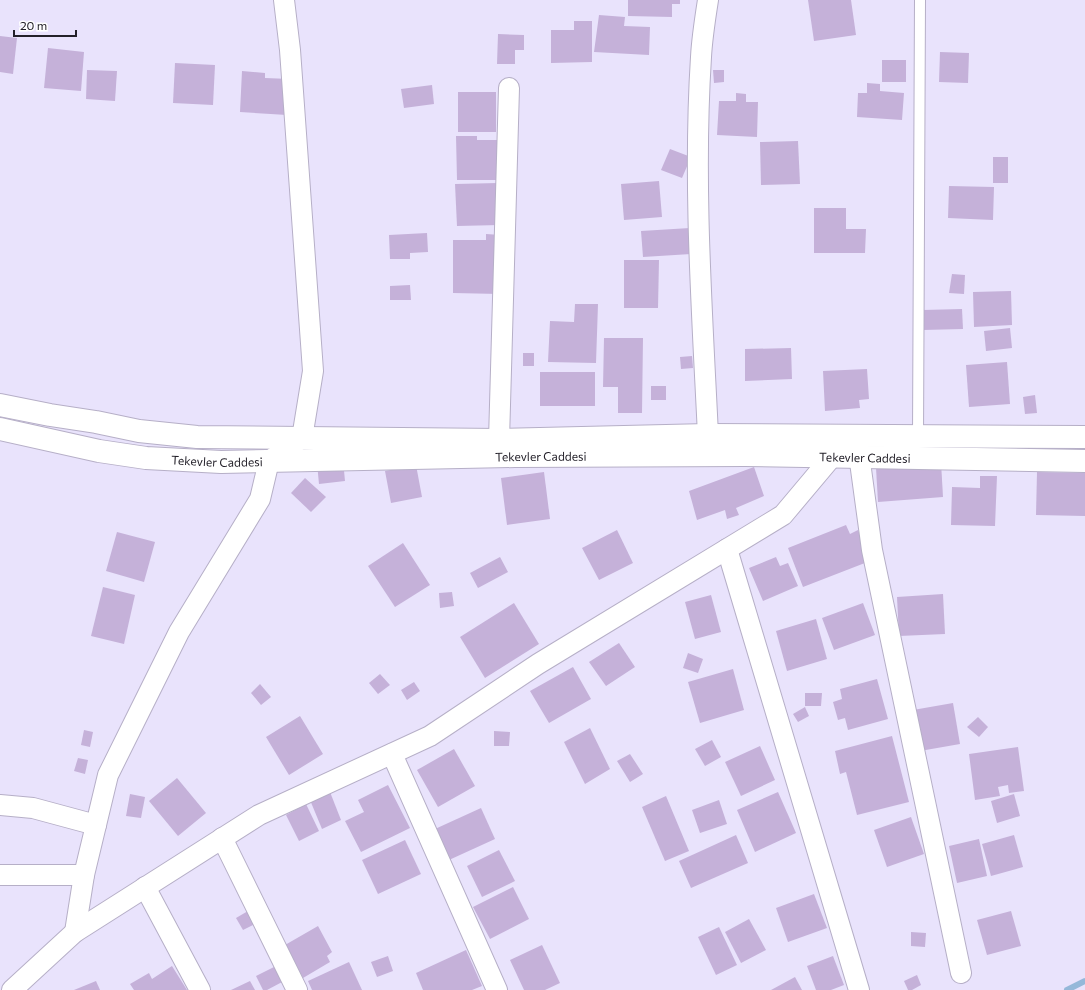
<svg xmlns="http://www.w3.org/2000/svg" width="1085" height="990" font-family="Commissioner,sans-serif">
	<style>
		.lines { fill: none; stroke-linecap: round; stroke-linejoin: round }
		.stream { stroke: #95b8d9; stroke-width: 6 }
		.building { fill: #c5b1d9 }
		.service-casing { stroke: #b6afc7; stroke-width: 12 }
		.minor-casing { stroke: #b6afc7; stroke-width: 22 }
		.tertiary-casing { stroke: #b6afc7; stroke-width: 24 }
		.service { stroke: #fff; stroke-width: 10 }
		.minor { stroke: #fff; stroke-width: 20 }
		.tertiary { stroke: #fff; stroke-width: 22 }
		.labels { text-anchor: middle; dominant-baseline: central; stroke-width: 3; stroke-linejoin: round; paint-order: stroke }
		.street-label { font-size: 12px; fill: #232029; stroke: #fff }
	</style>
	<rect width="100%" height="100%" fill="#e9e3fc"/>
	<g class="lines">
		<path class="stream" d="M1067,990L1085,981"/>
	</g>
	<g class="building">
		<path d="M628,0H680V4H672V17L628,16Z"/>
		<path d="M808,0H851L856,35L814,41Z"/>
		<path d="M599,15L625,17L624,26L650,27L649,55L594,52Z"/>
		<path d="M574,21H592V62L551,63V30H574Z"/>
		<path d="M498,34L524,35V50H515V64H497Z"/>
		<path d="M0,36L17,38L13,74L0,72Z"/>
		<path d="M48,48L84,52L81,91L44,88Z"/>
		<path d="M940,52L969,53L968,83L939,82Z"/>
		<rect x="882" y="60" width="24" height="22"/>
		<path d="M175,63L215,65L213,105L173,103Z"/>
		<path d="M87,70L117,71L115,101L86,99Z"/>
		<path d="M713,70H724V82L714,83Z"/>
		<path d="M242,71L265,73V78L290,79L287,115L240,112Z"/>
		<path d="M867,83L880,84V91L904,93L902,120L857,117L858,93H867Z"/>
		<path d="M432,85L434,104L404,108L401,89Z"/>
		<rect x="458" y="92" width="38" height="40"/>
		<path d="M736,93L746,94V102H758L757,137L717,135L719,101H736Z"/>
		<path d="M456,136H477V140H498V180H457Z"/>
		<path d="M798,141L800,184L761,185L760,142Z"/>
		<path d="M670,149L691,157L682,178L661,170Z"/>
		<rect x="993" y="157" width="15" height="26"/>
		<path d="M659,181L662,217L624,220L621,184Z"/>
		<path d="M498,183L500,225L457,226L455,184Z"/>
		<path d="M949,186L994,187L993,220L948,218Z"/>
		<path d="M814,208H846V229H866L865,253H814Z"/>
		<path d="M690,228L691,254L643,257L641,231Z"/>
		<path d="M427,233L428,252L410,253V259H390L389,235Z"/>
		<path d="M486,234L501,235L500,294L453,293V240H486Z"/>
		<path d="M624,260H659L658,308H624Z"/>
		<path d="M952,274L965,275L964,294L949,293Z"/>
		<path d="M410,285L411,300H390V286Z"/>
		<path d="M1011,291L1012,325L974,327L973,292Z"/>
		<path d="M575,304H598L596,363L548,362L550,321L574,322Z"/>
		<path d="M962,309L963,329L923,330V310Z"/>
		<path d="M1010,328L1012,348L986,351L984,331Z"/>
		<path d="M604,338H643L642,413H618V387H603Z"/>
		<path d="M791,348L792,379L745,381V349Z"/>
		<rect x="523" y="353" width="11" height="13"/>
		<path d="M692,356L693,368L681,369L680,357Z"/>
		<path d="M1007,362L1010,404L969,407L966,365Z"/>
		<path d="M867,369L869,399L859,400L860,408L825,411L823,371Z"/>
		<rect x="540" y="372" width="55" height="34"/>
		<rect x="651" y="386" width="15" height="14"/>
		<path d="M1035,395L1037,413L1025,414L1023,397Z"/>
		<path d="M343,460L345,481L319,484L317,463Z"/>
		<path d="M941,462L943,497L878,502L876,468Z"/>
		<path d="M416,465L422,497L391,503L385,471Z"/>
		<path d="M754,467L764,496L736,508L739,515L727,519L725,510L697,520L689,491Z"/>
		<path d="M544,472L550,519L507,525L501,478Z"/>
		<path d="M1037,472L1085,473V516L1036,515Z"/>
		<path d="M980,476H997L995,526L951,525L952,487L980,488Z"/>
		<path d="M305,478L326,497L311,512L291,493Z"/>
		<path d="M846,525L850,534L858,530L870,561L803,587L788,548Z"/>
		<path d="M617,530L633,563L599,580L582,548Z"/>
		<path d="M117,532L155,542L144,582L106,571Z"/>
		<path d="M403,543L430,585L395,607L368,566Z"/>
		<path d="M500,557L508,572L478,588L470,573Z"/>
		<path d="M776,557L780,566L788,563L798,586L763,601L749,568Z"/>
		<path d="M103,587L135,595L124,644L91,636Z"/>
		<path d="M452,592L454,606L440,608L439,593Z"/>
		<path d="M943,594L945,634L899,636L897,597Z"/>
		<path d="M711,595L721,632L695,639L685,602Z"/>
		<path d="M514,603L539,644L485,678L460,637Z"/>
		<path d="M863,603L875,635L834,650L822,618Z"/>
		<path d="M816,619L827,659L787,671L776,631Z"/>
		<path d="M619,643L635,667L606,686L589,662Z"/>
		<path d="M688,653L703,659L698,673L683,668Z"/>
		<path d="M573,667L591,699L549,723L530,691Z"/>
		<path d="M733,669L744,710L700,723L688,682Z"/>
		<path d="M380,674L390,685L378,694L369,683Z"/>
		<path d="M877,679L888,719L848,730L845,718L838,720L833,702L842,699L840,689Z"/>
		<path d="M414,682L420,691L407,700L401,690Z"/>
		<path d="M260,684L271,697L261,705L251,693Z"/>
		<path d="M805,693H822L821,706H805Z"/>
		<path d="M953,703L960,744L920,751L913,710Z"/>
		<path d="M805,707L809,716L798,722L793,714Z"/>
		<path d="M300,716L323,754L289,775L266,737Z"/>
		<path d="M978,717L988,727L979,737L967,727Z"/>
		<path d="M590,728L610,769L585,784L564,742Z"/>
		<path d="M84,730L93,732L90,747L81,745Z"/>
		<path d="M494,731L510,732L509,746H494Z"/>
		<path d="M892,736L909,802L857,815L846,772L840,774L835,751Z"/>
		<path d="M712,740L721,757L705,766L695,749Z"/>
		<path d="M760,746L775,780L741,796L725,762Z"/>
		<path d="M1018,747L1024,791L1009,793L1008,785L998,787L1000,796L975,800L969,754Z"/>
		<path d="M454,749L475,786L438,807L417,770Z"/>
		<path d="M630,754L643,774L630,782L617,761Z"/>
		<path d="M78,758L88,760L85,774L74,771Z"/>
		<path d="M177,778L206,813L178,836L149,801Z"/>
		<path d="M388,785L410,828L361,852L345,821L364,812L358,800Z"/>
		<path d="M330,792L341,820L322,829L310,800Z"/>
		<path d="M778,792L796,833L755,852L737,810Z"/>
		<path d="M130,794L145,797L141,818L126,816Z"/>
		<path d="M1014,794L1020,816L997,823L991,801Z"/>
		<path d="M666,796L689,851L665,861L642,807Z"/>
		<path d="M719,800L727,824L700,833L692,810Z"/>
		<path d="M306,804L319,831L299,841L286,815Z"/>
		<path d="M481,808L495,839L449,860L435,829Z"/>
		<path d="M911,817L924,854L887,867L874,830Z"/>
		<path d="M736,835L748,863L691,888L679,861Z"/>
		<path d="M1014,835L1023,867L991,876L982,844Z"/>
		<path d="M979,839L987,876L957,883L949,846Z"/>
		<path d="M405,840L421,874L378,894L362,860Z"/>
		<path d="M499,850L515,881L482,897L467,866Z"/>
		<path d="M513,887L529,919L490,939L473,907Z"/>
		<path d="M814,894L827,928L788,942L776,908Z"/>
		<path d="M248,911L255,924L243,930L236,918Z"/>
		<path d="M1011,911L1021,946L987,955L977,920Z"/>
		<path d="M749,919L766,950L741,963L725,932Z"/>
		<path d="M318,926L332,952L327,956L330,962L303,978L285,945Z"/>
		<path d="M719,927L737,965L716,975L698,937Z"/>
		<path d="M911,932L926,933L925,947L911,946Z"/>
		<path d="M542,945L560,983L545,990H524L510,960Z"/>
		<path d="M466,950L482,986L472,990H423L416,973Z"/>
		<path d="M388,956L393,971L377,977L371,962Z"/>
		<path d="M833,956L844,985L831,990H816L807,966Z"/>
		<path d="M349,962L362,990H312L308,981Z"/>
		<path d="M172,966L187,990H134L130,984L149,973L152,979Z"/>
		<path d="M276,966L284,981L267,990H263L256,976Z"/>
		<path d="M917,975L921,985L912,990H908L904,981Z"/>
		<path d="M795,977L802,990H771Z"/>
		<path d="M96,981L100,990H74Z"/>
		<path d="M250,981L255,990H231Z"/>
	</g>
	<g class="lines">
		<defs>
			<path id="service" d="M918,437L920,0"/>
			<g id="minor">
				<path d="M708,0C705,19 702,38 701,57C693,183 702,310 708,435"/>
				<path d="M499,440L509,88"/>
				<path d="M857,440L872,550L961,973"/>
				<path d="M727,549L859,990"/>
				<path d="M392,754L497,990"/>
				<path d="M0,805L33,808L96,825"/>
				<path d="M222,838L297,990"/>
				<path d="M0,875H84"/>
				<path d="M145,887L200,990"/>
				<path d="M75,932L84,875L108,775L179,632L260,499L269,461L302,438L313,371L290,50L284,0"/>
				<path d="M12,990L75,932L259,815L430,736L538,664L783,515L841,446"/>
			</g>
			<g id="tertiary">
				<path d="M0,405L50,415L96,422L139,431L197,437L499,440L708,435L1085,437"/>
				<path id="s1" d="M0,429L99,451L146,458L221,462L515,456L745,455L1085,461"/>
			</g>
		</defs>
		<use href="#service" class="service-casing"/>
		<use href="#minor" class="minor-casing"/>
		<use href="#tertiary" class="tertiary-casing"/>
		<use href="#service" class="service"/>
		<use href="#minor" class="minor"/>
		<use href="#tertiary" class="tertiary"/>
	</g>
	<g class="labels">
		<g class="street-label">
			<text stroke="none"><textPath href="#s1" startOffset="544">Tekevler Caddesi</textPath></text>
			<text stroke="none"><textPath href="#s1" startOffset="868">Tekevler Caddesi</textPath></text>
			<text stroke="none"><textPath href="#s1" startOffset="220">Tekevler Caddesi</textPath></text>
		</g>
	</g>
	<path d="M14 30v6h62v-6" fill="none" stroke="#232029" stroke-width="2"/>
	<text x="20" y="30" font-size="12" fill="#232029" stroke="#ffffff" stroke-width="3" paint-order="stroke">20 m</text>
</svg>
